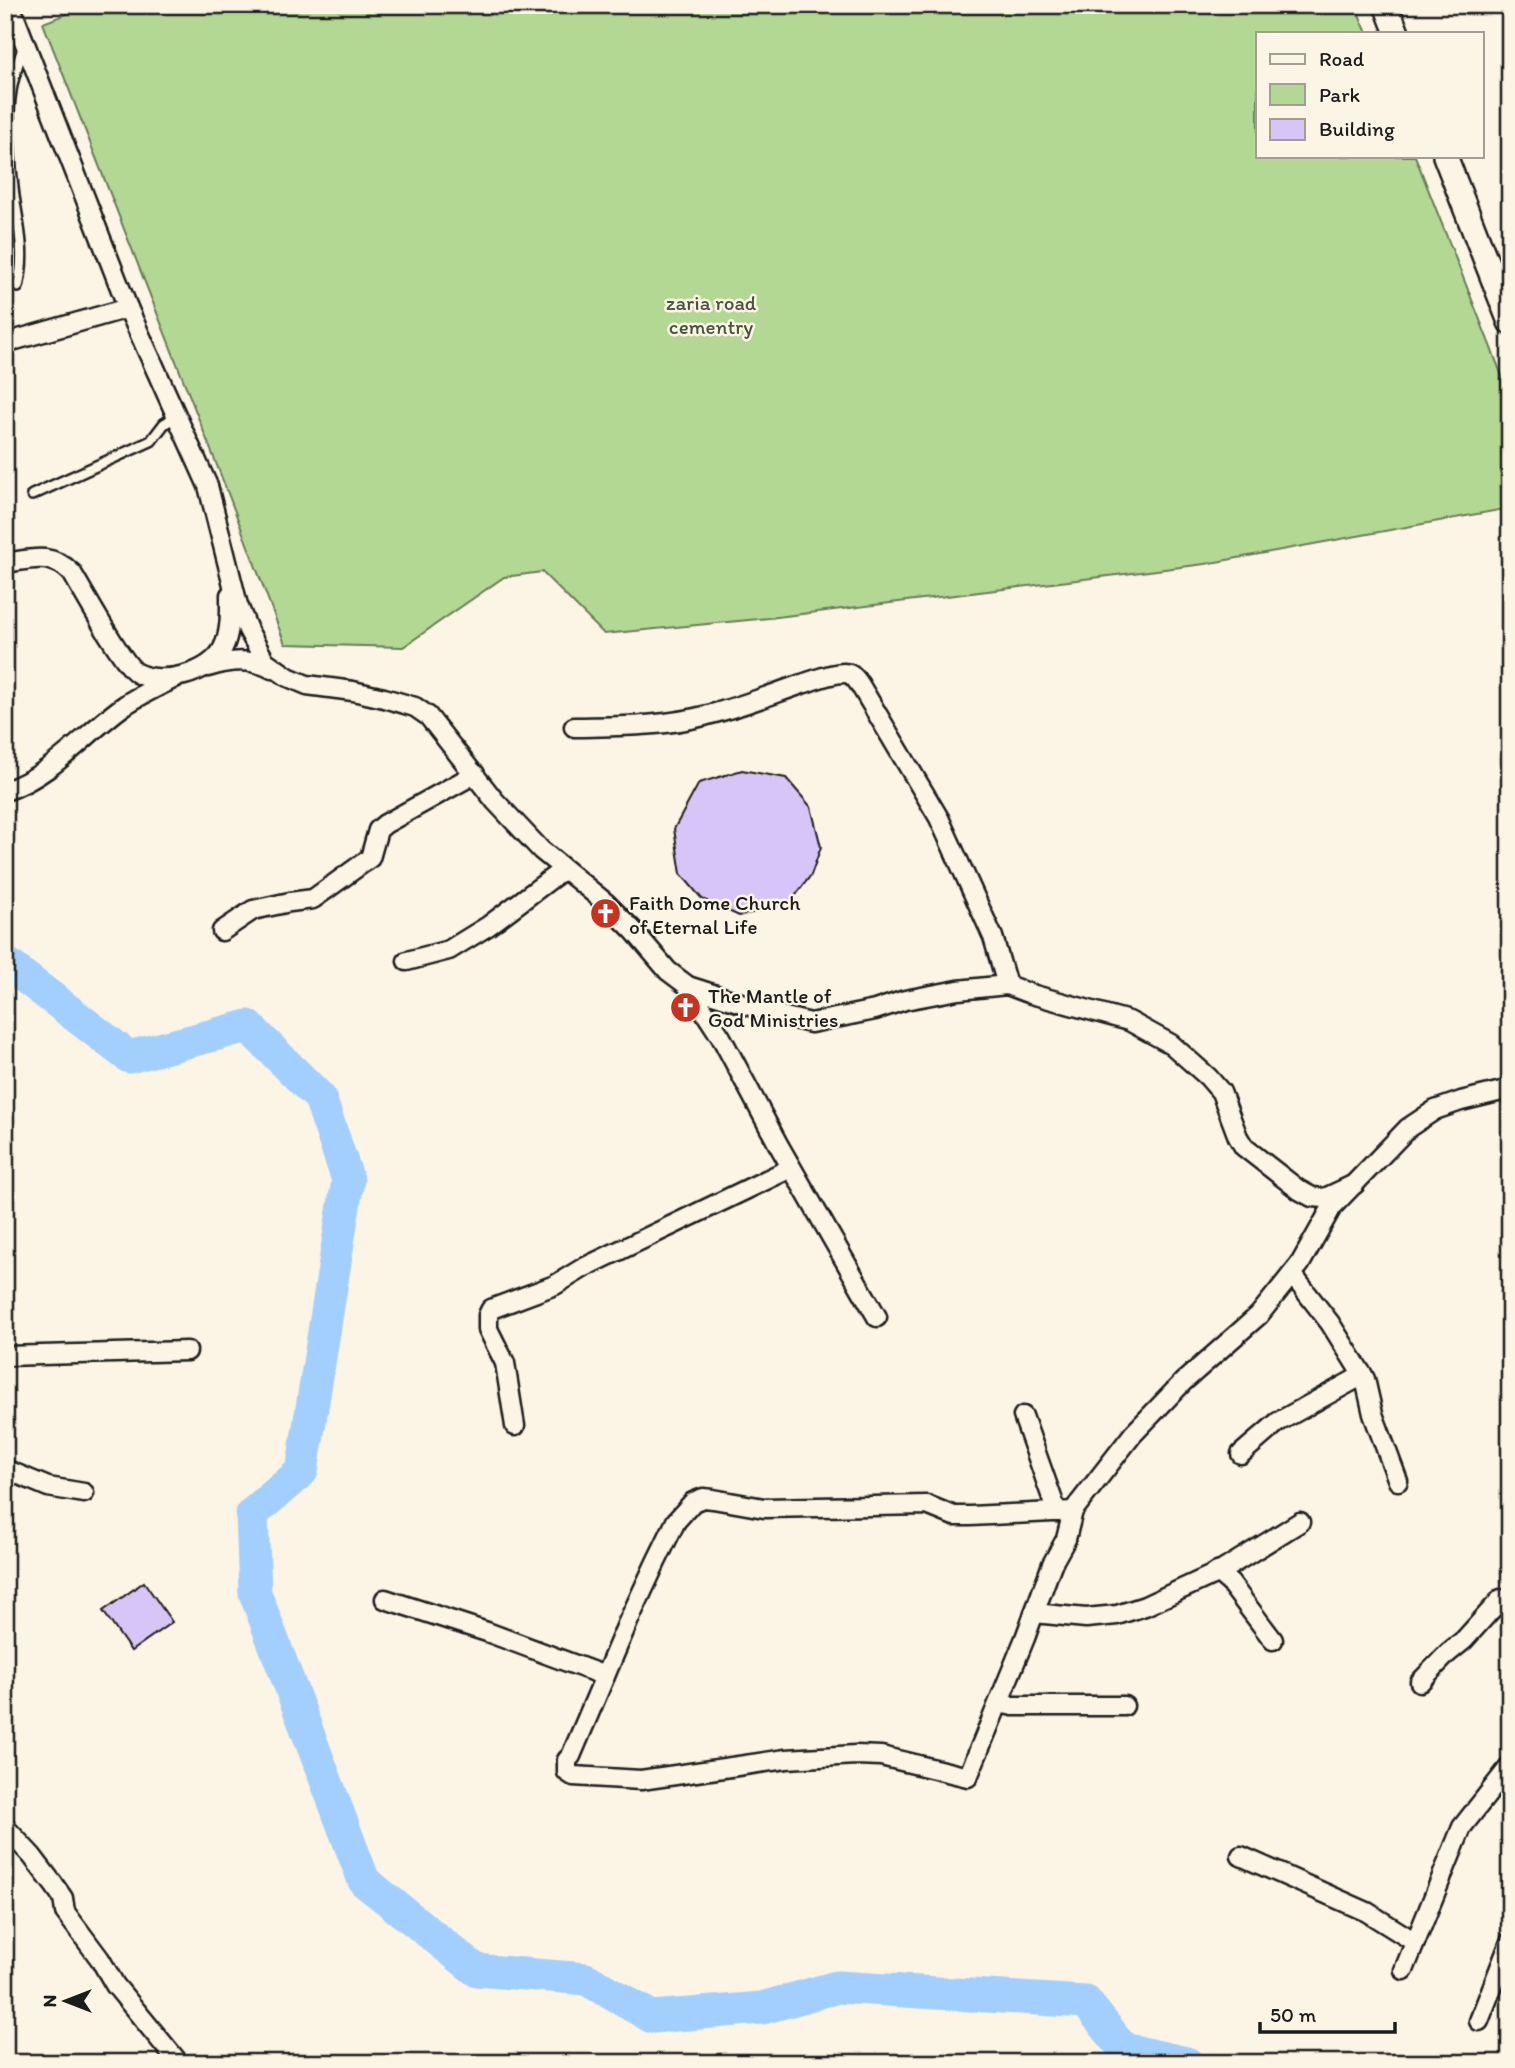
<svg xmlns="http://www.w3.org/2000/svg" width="1515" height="2068" font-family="Itim,sans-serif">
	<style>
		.green { fill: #b3d893; stroke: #687a58; stroke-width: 2 }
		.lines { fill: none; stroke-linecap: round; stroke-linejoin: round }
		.river { stroke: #a2cffd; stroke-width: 33 }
		.building { fill: #d7c5f7; stroke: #1c1c1c; stroke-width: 2 }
		.lane-casing { stroke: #1c1c1c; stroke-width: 14 }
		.street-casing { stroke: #1c1c1c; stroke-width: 23 }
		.secondary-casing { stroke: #1c1c1c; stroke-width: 28 }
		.lane { stroke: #fcf5e5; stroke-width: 9 }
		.street { stroke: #fcf5e5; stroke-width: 18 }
		.secondary { stroke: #fcf5e5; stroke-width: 23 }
		.labels { text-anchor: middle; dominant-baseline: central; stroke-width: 5; stroke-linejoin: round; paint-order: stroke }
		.park-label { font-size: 21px; fill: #495440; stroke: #fcf5e5 }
		.poi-label { font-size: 21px; fill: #1c1c1c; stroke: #fcf5e5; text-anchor: start }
	</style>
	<rect width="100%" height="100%" fill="#fcf5e5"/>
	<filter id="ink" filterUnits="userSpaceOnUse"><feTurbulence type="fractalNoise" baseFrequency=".0143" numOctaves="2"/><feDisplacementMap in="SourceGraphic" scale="14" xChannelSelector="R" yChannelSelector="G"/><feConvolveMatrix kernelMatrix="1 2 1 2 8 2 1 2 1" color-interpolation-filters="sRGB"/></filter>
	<g filter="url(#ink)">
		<path class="green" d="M90,5H1355L1367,33H1258V156H1415L1510,396V508L1205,564L769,618L604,634L542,572L504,577L403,647L285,644L229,496L43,23Z"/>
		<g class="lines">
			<path class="river" d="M5,962L129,1057L248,1026L320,1098L348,1180L302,1471L252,1514L255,1593L364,1881L476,1970L586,1979L652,2017L762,2008L837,1987L1086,2002L1124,2049L1187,2063"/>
		</g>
		<g class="building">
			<path d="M742,770L786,778L811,807L821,847L811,875L789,904L739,916L702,899L681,874L674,829L699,783Z"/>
			<path d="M144,1582L172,1622L131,1651L103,1611Z"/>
		</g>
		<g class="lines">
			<defs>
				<g id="lane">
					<path d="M18,287C26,254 19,229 14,196C10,163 5,112 13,81C16,69 20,57 24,45"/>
					<path d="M32,495L151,441L164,424L178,415"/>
				</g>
				<g id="street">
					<path d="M10,5L128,308L208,486L238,605L248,630L265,661L288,677L307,685L353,691L384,698L415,707L428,716L495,801L541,850L606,903L634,931L668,971L688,986L785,1017L811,1023L875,1010L905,1000L958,990L1007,985L1031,994L1129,1021L1171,1044L1208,1077L1221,1092L1238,1137L1244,1147L1299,1190L1312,1197L1325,1198L1355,1184"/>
					<path d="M5,343L128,308"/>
					<path d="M5,563C32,559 51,552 72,573C82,590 124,666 137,673C160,686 211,674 223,648C231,632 230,612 230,595"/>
					<path d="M208,667C230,660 251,658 272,669"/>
					<path d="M574,727C617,726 661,727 704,716C737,708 770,695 802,684C815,680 830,673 844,673C852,673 856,679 860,685L939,818L993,937L1007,985"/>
					<path d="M5,791C53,775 85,733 125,705C140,695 157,687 173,679"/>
					<path d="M222,931L253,910L290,902L313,899L370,858L378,830L385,824L475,774"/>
					<path d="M407,961L449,950L488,926L564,869"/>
					<path d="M688,986L721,1037L778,1144L877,1317"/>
					<path d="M1292,1274L1330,1323L1365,1379L1373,1414L1398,1481"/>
					<path d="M5,1356L187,1351"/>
					<path d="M1023,1416L1057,1512"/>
					<path d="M515,1426L505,1363L488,1329V1315L491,1309L555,1285L583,1268L791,1168"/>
					<path d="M1241,1454L1278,1422L1363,1375"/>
					<path d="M5,1469L48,1487L84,1493"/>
					<path d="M1073,1511L970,1516H954L927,1505L764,1508L713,1499L703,1498L693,1502L676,1521L656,1562L628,1622L571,1756L567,1760V1772L573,1776L641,1780L786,1759L856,1755L881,1756L968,1777L1025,1638L1052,1564L1066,1539L1073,1511L1133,1434L1183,1382L1259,1315L1300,1264L1332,1207L1408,1128L1435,1110L1461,1101L1510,1089"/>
					<path d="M1217,1572L1230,1583L1273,1640"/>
					<path d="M385,1599L487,1632L605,1676"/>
					<path d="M1034,1613L1086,1618L1117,1615L1145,1606L1223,1570L1300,1522"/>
					<path d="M1420,1682L1448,1653L1464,1640L1501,1599L1510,1607"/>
					<path d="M999,1703L1013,1706H1124"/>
					<path d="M5,1827L32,1856L54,1885L63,1898L65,1912L100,1959L115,1985L179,2063"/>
					<path d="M1241,1856L1367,1912L1415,1942"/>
					<path d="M1404,1970L1462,1827L1510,1766"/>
					<path d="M1479,2021L1510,1942"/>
				</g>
				<g id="secondary">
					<path d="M1386,5L1397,33"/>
					<path d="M1445,156L1510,322"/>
				</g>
			</defs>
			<use href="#lane" class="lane-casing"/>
			<use href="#street" class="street-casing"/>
			<use href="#secondary" class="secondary-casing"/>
			<use href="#lane" class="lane"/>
			<use href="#street" class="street"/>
			<use href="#secondary" class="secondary"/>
		</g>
	</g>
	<defs>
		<symbol id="church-disc" viewBox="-11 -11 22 22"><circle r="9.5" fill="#c8321e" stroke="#fcf5e5"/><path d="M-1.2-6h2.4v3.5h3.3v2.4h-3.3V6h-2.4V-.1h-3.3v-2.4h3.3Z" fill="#fff"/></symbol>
	</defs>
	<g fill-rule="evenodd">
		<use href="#church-disc" x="588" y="896" width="35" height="35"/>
		<use href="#church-disc" x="668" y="990" width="35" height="35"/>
	</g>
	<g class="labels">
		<g class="park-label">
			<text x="711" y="302">zaria road<tspan x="711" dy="24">cementry</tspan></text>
		</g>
		<g class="poi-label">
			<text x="629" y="902">Faith Dome Church<tspan x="629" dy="24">of Eternal Life</tspan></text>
			<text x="708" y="995">The Mantle of<tspan x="708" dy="24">God Ministries</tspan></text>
		</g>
	</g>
	<rect width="1515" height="2068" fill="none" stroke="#fcf5e5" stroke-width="28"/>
	<rect x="14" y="14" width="1487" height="2040" fill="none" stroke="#1c1c1c" stroke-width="2.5" filter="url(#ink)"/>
	<rect x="1256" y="32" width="228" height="126" fill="#fcf5e5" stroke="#a29e95" stroke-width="2"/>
	<rect x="1270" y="54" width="35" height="10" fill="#fcf5e5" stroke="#a29e95" stroke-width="2"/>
	<text x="1319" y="66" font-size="21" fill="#1c1c1c">Road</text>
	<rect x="1270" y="84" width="35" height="21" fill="#b3d893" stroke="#a29e95" stroke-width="2"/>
	<text x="1319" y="102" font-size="21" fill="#1c1c1c">Park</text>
	<rect x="1270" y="119" width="35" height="21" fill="#d7c5f7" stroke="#a29e95" stroke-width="2"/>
	<text x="1319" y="136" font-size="21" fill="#1c1c1c">Building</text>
	<g transform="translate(66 2001) rotate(270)" stroke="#fcf5e5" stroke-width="5" paint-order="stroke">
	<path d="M0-5L12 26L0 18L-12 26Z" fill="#1c1c1c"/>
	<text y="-10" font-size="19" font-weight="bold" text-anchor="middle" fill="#1c1c1c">N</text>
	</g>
	<path d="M1260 2022v10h135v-10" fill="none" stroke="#1c1c1c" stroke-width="3.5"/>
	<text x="1270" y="2022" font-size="21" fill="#1c1c1c" stroke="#fcf5e5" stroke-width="5" paint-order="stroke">50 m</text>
</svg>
